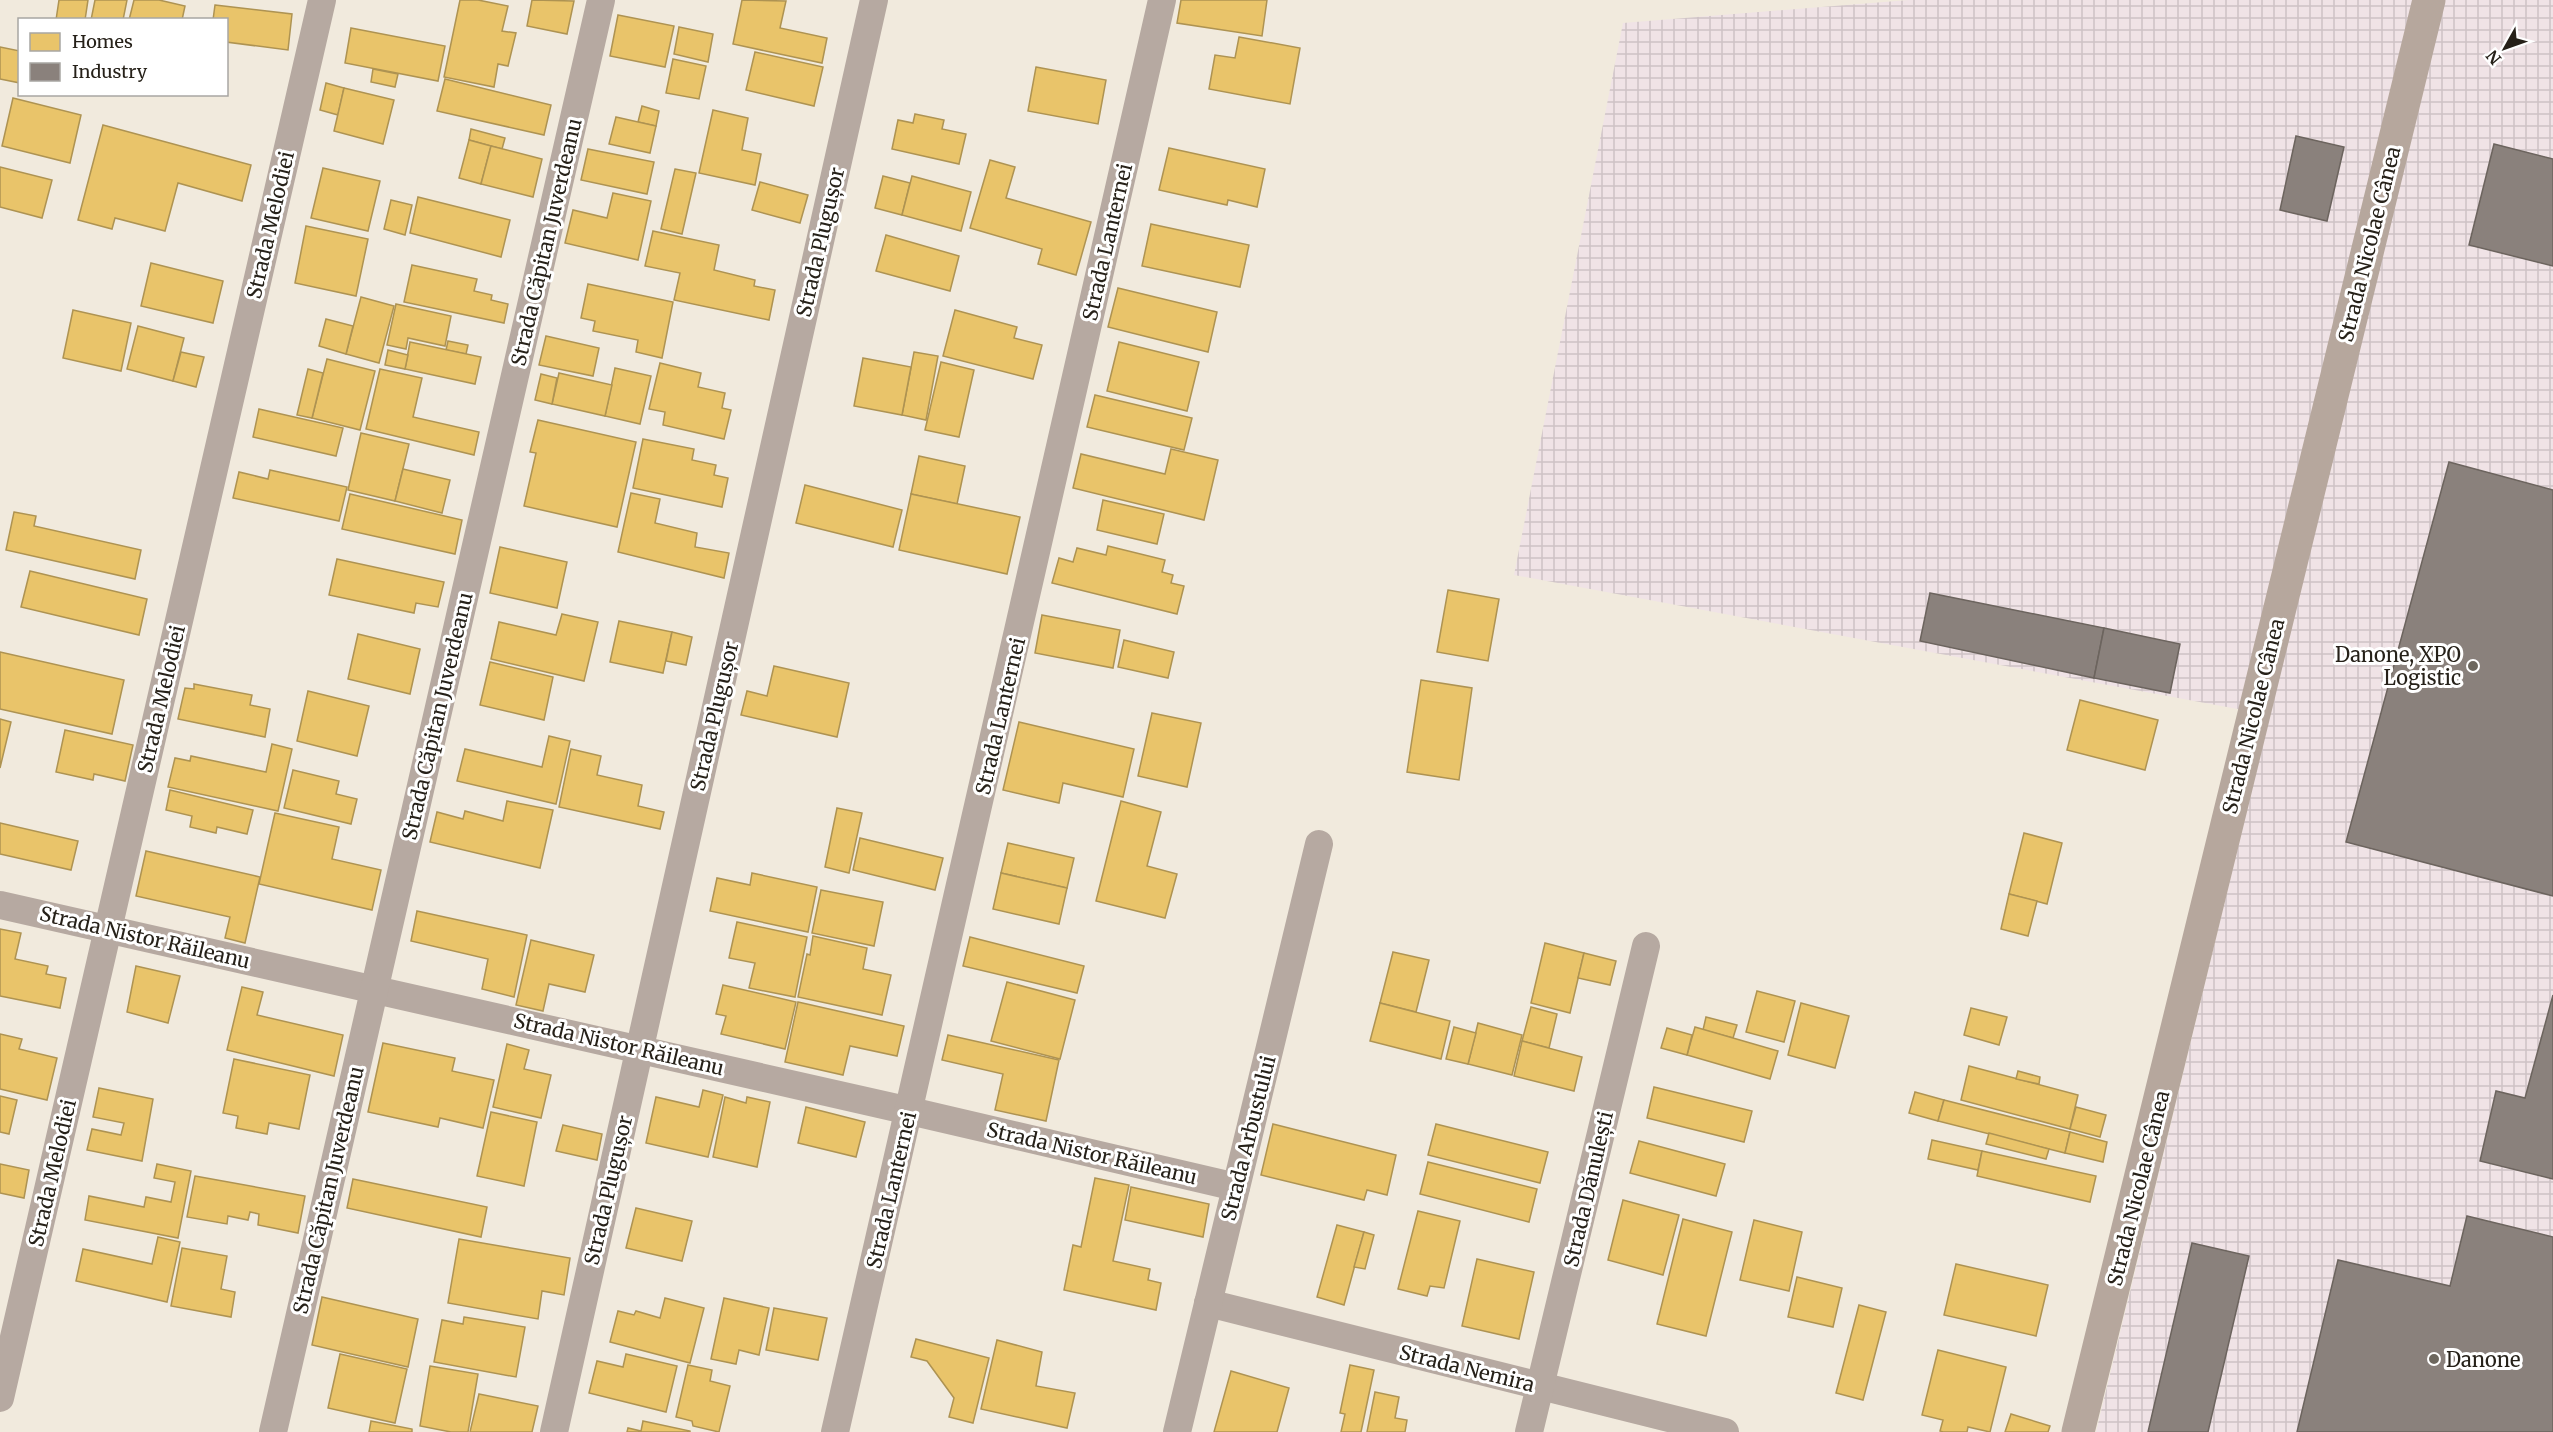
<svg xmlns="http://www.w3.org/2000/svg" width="2553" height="1432" font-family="Merriweather,serif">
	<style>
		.industrial { fill: url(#industrial-grid) }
		.homes { fill: #e9c46a; stroke: #ae9352; stroke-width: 1.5 }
		.industry { fill: #8a817c; stroke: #6c645e; stroke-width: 1.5 }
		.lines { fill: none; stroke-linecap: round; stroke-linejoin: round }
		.street { stroke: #b6a9a1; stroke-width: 28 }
		.secondary { stroke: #b6a79d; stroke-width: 33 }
		.poi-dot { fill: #6d675e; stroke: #fff; stroke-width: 2 }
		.labels { text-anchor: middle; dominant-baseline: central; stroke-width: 6; stroke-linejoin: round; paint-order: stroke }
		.street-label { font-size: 20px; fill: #262119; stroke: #fff }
		.poi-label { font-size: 20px; fill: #262119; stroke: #fff; text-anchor: end }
	</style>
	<defs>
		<pattern id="industrial-grid" width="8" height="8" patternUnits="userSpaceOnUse" patternTransform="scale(1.5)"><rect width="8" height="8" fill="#f0e3e6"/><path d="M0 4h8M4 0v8" fill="none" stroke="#cec2c5"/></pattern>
	</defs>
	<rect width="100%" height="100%" fill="#f1eadd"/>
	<path class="industrial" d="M1909,0H2553V1432H2096L2270,715L1514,575L1623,23Z"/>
	<g class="homes">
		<path d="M59,0H88L85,20H56Z"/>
		<path d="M95,0H127L123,20H91Z"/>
		<path d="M134,0H159L185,6L182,20H129Z"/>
		<path d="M460,0H478L508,6L502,31L516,33L508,66L498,64L494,87L444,77Z"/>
		<path d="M532,0L574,1L567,34L527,26Z"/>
		<path d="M742,0L786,1L780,28L827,38L822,63L733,44Z"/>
		<path d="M1181,0H1267L1262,36L1177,23Z"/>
		<path d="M215,5L292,14L288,50L226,42V20H213Z"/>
		<path d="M618,15L674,26L665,67L610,56Z"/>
		<path d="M679,27L713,34L708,62L674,54Z"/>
		<path d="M351,28L445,46L438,81L345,63Z"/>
		<path d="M1239,37L1300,48L1290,104L1209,89L1215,55L1235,58Z"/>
		<path d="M0,47L20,51V83L0,79Z"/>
		<path d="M755,52L823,67L814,106L746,90Z"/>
		<path d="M673,59L706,66L699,99L666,93Z"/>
		<path d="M1036,67L1106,80L1098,124L1028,111Z"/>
		<path d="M373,69L398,74L395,87L371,82Z"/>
		<path d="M445,79L551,105L544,135L437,111Z"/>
		<path d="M326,83L344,88L338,115L320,110Z"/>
		<path d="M344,88L394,100L383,144L334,131Z"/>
		<path d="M13,98L81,115L70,163L2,146Z"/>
		<path d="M642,106L659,111L656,126L638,122Z"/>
		<path d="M713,110L748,118L742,150L761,154L755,185L699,173Z"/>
		<path d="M915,114L944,120L942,129L966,134L959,164L892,149L898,120L913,123Z"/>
		<path d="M616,117L656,126L650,153L609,144Z"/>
		<path d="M103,125L251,165L242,201L178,183L165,231L115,218L112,229L78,220Z"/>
		<path d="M471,129L505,138L502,149L469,140Z"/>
		<path d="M469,140L491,146L481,184L459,178Z"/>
		<path d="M491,146L542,159L533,197L481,184Z"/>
		<path d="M1169,148L1265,169L1257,207L1228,200L1227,205L1159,190Z"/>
		<path d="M588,149L654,162L647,194L581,180Z"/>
		<path d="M990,160L1015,167L1006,198L1091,222L1076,275L1038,264L1042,249L970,228Z"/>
		<path d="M0,167L52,180L42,218L0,207Z"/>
		<path d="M323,168L380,181L368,231L311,218Z"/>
		<path d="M675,169L696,173L682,234L661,229Z"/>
		<path d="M883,176L910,183L902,215L875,208Z"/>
		<path d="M912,176L971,192L961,231L902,215Z"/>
		<path d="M760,182L808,195L800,223L752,210Z"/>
		<path d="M613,193L651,201L638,260L565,243L573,210L607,218Z"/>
		<path d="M418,197L510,220L501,257L410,233Z"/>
		<path d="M391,200L412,205L405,235L384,229Z"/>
		<path d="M1151,224L1249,245L1240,287L1142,266Z"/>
		<path d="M306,226L368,239L356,296L295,283Z"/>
		<path d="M653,231L719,245L714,270L755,280L754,286L775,290L769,320L674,300L680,273L645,266Z"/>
		<path d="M886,235L959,256L950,291L876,271Z"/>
		<path d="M151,263L223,281L213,323L141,306Z"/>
		<path d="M412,265L477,279L474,291L492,295L491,300L508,304L504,323L404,302Z"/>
		<path d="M588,284L673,302L662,358L636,352L638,340L593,331L595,321L581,318Z"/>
		<path d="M1118,288L1217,312L1208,352L1108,327Z"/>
		<path d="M361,297L394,306L379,363L346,354Z"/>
		<path d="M396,304L451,316L445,346L408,338L406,349L387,345Z"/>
		<path d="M73,310L131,323L121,371L63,358Z"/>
		<path d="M955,310L1017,327L1014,338L1042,345L1033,379L943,356Z"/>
		<path d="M326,319L353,326L346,354L319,346Z"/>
		<path d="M138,326L184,338L173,381L127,369Z"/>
		<path d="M546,336L599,348L593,376L539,365Z"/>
		<path d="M448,341L468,345L466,354L446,350Z"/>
		<path d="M410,342L481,357L475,384L405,369Z"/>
		<path d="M1119,342L1199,362L1187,411L1107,391Z"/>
		<path d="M388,350L408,355L405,369L385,365Z"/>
		<path d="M181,352L204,357L196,387L173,381Z"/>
		<path d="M914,352L938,356L926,420L902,415Z"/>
		<path d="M863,358L911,367L902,415L854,406Z"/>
		<path d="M327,359L375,371L360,430L312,418Z"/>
		<path d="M941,362L974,370L959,437L925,430Z"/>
		<path d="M660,363L701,373L698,387L725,393L722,408L731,410L724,439L663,425L665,412L649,409Z"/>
		<path d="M615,368L651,376L640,424L605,416Z"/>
		<path d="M308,369L323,373L312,418L297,415Z"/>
		<path d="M380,369L422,378L413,417L479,432L474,455L366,429Z"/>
		<path d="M559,373L612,385L605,416L552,404Z"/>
		<path d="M541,374L557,378L552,404L535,400Z"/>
		<path d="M1095,395L1192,418L1184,450L1087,427Z"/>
		<path d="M259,409L343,428L336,456L253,437Z"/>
		<path d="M538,420L636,442L617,527L524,506L536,453L530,452Z"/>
		<path d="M361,433L409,444L395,501L348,490Z"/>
		<path d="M643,439L694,449L692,460L716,465L714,475L728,478L722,507L633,488Z"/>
		<path d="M1171,449L1218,460L1204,520L1073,488L1081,454L1165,474Z"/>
		<path d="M919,456L965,466L957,504L911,494Z"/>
		<path d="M403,469L450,480L442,513L395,501Z"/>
		<path d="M270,470L347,487L339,521L233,498L239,472L268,479Z"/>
		<path d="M805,485L902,510L893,547L796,523Z"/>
		<path d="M631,493L660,499L655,523L697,533L695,547L729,553L724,578L618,552Z"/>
		<path d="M350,494L462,520L455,554L342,529Z"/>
		<path d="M911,494L1020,517L1007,574L899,550Z"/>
		<path d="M1103,500L1164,514L1157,544L1097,530Z"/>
		<path d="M14,512L36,516L34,526L141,550L135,579L6,550Z"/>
		<path d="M1108,546L1165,560L1162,572L1173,575L1171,583L1184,586L1177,614L1052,583L1059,558L1073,562L1077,548L1106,555Z"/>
		<path d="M500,547L567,562L557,608L490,593Z"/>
		<path d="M337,559L444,582L438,607L416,603L414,613L329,595Z"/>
		<path d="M30,571L147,599L139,635L21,607Z"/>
		<path d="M1448,590L1499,599L1488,661L1437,652Z"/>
		<path d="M562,614L598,622L584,681L491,659L499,622L556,635Z"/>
		<path d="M1042,615L1120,630L1113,668L1035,653Z"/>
		<path d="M619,621L672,632L663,673L610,662Z"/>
		<path d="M672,632L692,637L686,665L666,661Z"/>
		<path d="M358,634L420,649L410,694L348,679Z"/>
		<path d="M1124,640L1174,652L1168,678L1118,667Z"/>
		<path d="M0,652L124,680L112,734L0,709Z"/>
		<path d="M490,662L553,677L544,720L480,705Z"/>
		<path d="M774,666L849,683L837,737L741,715L747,691L767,696Z"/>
		<path d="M1421,680L1472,688L1459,780L1407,772Z"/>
		<path d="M194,684L252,695L250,705L270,709L265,737L178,719L185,688L194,689Z"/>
		<path d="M308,691L369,706L357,756L297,741Z"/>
		<path d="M2080,700L2158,720L2145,770L2067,750Z"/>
		<path d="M1152,713L1201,723L1187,787L1138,776Z"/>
		<path d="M0,719L11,722L0,768Z"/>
		<path d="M1019,722L1134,749L1123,797L1063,783L1059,803L1003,790Z"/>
		<path d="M65,730L133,745L125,781L94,774L93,780L56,772Z"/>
		<path d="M549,736L570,741L556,804L457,781L465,749L542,767Z"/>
		<path d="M272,744L292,749L278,811L168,787L175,758L190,761L191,756L266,772Z"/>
		<path d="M571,749L601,756L597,775L642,785L638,806L664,812L660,829L559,807Z"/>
		<path d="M293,770L339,781L336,794L357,799L351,824L284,808Z"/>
		<path d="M170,790L253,810L247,834L217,827L216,833L190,827L192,816L166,810Z"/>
		<path d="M507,801L553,810L540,868L430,842L437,812L463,819L465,811L503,821Z"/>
		<path d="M1121,801L1161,812L1147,866L1177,874L1165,918L1096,901Z"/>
		<path d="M837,808L862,813L849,873L825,867Z"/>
		<path d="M275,813L339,827L332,859L381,870L372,910L259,884Z"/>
		<path d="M0,823L78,841L71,870L0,854Z"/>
		<path d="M2024,833L2062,843L2047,904L2009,894Z"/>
		<path d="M860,838L943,858L935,890L853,870Z"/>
		<path d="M1008,843L1074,858L1067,888L1001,873Z"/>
		<path d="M146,851L260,877L245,943L225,938L230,917L136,896Z"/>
		<path d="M752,873L817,887L808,932L710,911L717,878L750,885Z"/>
		<path d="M1001,873L1067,888L1059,924L993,909Z"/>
		<path d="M821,890L883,902L874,946L812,933Z"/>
		<path d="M2009,894L2037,901L2028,936L2001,929Z"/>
		<path d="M417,911L527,935L514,997L482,989L488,959L411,941Z"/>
		<path d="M737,922L807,937L795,997L749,988L755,963L729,958Z"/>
		<path d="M0,929L21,933L15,959L48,966L46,974L66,978L60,1008L0,996Z"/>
		<path d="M813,936L867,948L863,969L891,975L882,1015L798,997L807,954L810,955Z"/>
		<path d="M970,937L1084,966L1077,993L963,966Z"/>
		<path d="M531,940L594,955L585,992L549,984L543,1011L516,1005Z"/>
		<path d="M1545,943L1584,953L1570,1013L1531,1003Z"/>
		<path d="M1393,952L1429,960L1416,1012L1380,1003Z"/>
		<path d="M1584,953L1616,961L1610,985L1578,978Z"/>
		<path d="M136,966L180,976L168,1023L127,1012Z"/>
		<path d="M1007,982L1075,1000L1060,1059L991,1041Z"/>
		<path d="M723,985L796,1002L785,1049L721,1034L726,1016L716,1014Z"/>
		<path d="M242,987L263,992L257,1015L343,1035L334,1076L227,1050Z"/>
		<path d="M1757,991L1795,1001L1784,1042L1746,1032Z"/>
		<path d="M798,1002L904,1026L897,1056L850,1046L843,1075L785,1062Z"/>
		<path d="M1380,1003L1450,1021L1441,1059L1370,1041Z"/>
		<path d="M1801,1003L1849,1016L1835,1068L1788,1055Z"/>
		<path d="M1531,1007L1557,1014L1549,1048L1522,1041Z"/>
		<path d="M1971,1008L2007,1017L1999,1045L1964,1035Z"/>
		<path d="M1706,1017L1737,1025L1733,1038L1703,1030Z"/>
		<path d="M1478,1023L1522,1035L1512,1075L1468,1064Z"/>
		<path d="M1454,1027L1476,1033L1468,1064L1446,1059Z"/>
		<path d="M1695,1027L1778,1051L1770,1079L1687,1055Z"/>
		<path d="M1667,1028L1692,1035L1687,1055L1661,1048Z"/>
		<path d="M0,1034L22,1039L19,1049L57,1058L47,1100L0,1089Z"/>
		<path d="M948,1035L1059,1060L1046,1121L995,1110L1003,1074L942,1060Z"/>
		<path d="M1522,1041L1582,1057L1574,1091L1514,1076Z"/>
		<path d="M383,1043L455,1058L452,1071L494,1080L483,1128L440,1118L438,1127L368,1112Z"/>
		<path d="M507,1044L529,1050L524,1069L551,1075L541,1118L493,1107Z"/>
		<path d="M234,1059L310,1075L299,1129L269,1123L267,1134L236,1128L238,1116L223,1113Z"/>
		<path d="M1969,1066L2078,1095L2070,1129L1961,1100Z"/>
		<path d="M2018,1071L2040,1077L2039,1084L2016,1079Z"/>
		<path d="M1654,1087L1752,1111L1744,1142L1647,1118Z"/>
		<path d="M99,1088L153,1099L142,1161L87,1150L92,1129L121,1135L124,1123L93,1117Z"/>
		<path d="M703,1090L723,1095L708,1157L646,1143L656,1097L699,1107Z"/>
		<path d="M1915,1092L1944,1100L1938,1121L1909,1113Z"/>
		<path d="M0,1096L17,1100L9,1134L0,1132Z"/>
		<path d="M725,1097L746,1103L747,1097L770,1102L757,1167L713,1157Z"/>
		<path d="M1944,1100L2070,1132L2065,1153L1938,1121Z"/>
		<path d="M806,1107L865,1122L856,1157L798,1143Z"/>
		<path d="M2076,1107L2106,1115L2100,1137L2070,1129Z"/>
		<path d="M491,1112L537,1122L524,1186L477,1176Z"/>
		<path d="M1273,1124L1396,1155L1387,1195L1367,1190L1364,1200L1261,1175Z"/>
		<path d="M1436,1124L1548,1152L1540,1183L1428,1155Z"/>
		<path d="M563,1125L602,1134L597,1160L556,1151Z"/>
		<path d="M2070,1132L2107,1142L2103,1162L2065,1153Z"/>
		<path d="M1989,1133L2049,1149L2046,1159L1986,1144Z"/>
		<path d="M1932,1140L1982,1151L1978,1170L1928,1159Z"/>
		<path d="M1639,1141L1725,1164L1716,1196L1630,1173Z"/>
		<path d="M1982,1151L2096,1176L2090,1202L1977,1176Z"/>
		<path d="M1428,1162L1537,1189L1529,1222L1420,1194Z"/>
		<path d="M0,1164L29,1170L24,1198L0,1193Z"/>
		<path d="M157,1164L191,1171L178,1238L85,1220L89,1196L144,1207L146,1197L171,1202L175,1182L154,1178Z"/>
		<path d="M195,1176L305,1196L298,1233L258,1225L259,1214L250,1212L248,1220L228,1216L227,1224L187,1217Z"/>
		<path d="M1095,1178L1129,1185L1113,1261L1150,1269L1148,1280L1161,1283L1156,1310L1064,1290L1073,1245L1081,1247Z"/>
		<path d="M353,1179L487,1207L481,1237L347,1208Z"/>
		<path d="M1131,1187L1209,1204L1203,1237L1125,1220Z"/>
		<path d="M1623,1200L1679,1215L1663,1275L1608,1260Z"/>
		<path d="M636,1208L692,1221L682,1261L626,1248Z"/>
		<path d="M1418,1211L1460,1221L1444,1288L1430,1286L1427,1296L1398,1289Z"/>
		<path d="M1683,1219L1732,1232L1706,1336L1657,1324Z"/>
		<path d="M1754,1220L1802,1232L1789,1291L1740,1280Z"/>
		<path d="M1337,1225L1364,1232L1344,1305L1317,1297Z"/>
		<path d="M1364,1232L1374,1235L1365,1269L1354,1267Z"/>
		<path d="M158,1237L180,1242L167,1302L76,1281L83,1249L152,1264Z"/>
		<path d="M459,1239L570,1258L564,1295L542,1291L538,1319L448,1303Z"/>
		<path d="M182,1248L227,1256L221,1289L235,1292L231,1317L171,1306Z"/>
		<path d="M1477,1259L1534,1272L1519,1339L1462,1326Z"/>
		<path d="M1956,1264L2048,1285L2036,1336L1944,1315Z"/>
		<path d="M1797,1277L1842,1288L1833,1327L1788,1317Z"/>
		<path d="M322,1297L418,1319L408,1367L312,1345Z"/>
		<path d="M665,1298L704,1308L690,1363L610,1342L618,1311L634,1315L636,1311L660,1318Z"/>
		<path d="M724,1298L769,1308L759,1355L739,1350L736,1364L711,1359Z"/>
		<path d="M1859,1305L1886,1312L1863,1400L1836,1393Z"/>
		<path d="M774,1308L827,1318L818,1360L766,1350Z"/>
		<path d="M464,1317L525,1327L516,1377L434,1362L442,1320L463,1324Z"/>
		<path d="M916,1339L989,1358L973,1423L949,1417L954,1398L927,1361L911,1357Z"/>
		<path d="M997,1340L1042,1352L1036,1386L1075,1393L1067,1428L981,1409Z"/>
		<path d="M1938,1350L2006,1367L1990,1432L1968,1427L1967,1432H1943L1940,1431L1943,1420L1922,1415Z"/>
		<path d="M340,1354L407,1369L395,1423L328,1408Z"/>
		<path d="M626,1354L677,1366L666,1412L589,1393L597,1361L623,1367Z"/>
		<path d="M688,1365L712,1370L710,1381L730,1386L719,1432L693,1426L692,1421L676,1417Z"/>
		<path d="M1350,1365L1374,1370L1361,1432H1341L1345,1414L1340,1413Z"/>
		<path d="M430,1366L478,1374L468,1432H451L420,1426Z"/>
		<path d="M1231,1371L1289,1388L1277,1432H1214Z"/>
		<path d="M1375,1392L1399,1397L1395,1418L1407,1420L1405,1432H1367Z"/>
		<path d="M479,1394L538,1406L532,1432H470Z"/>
		<path d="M2011,1414L2050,1426L2048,1432H2005Z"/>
		<path d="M371,1421L412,1429V1432H369Z"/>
		<path d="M643,1421L690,1431V1432H627L628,1428L641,1431Z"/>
	</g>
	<g class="industry">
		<path d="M2296,136L2344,147L2327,221L2280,210Z"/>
		<path d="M2494,144L2553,159V266L2469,245Z"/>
		<path d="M2449,462L2553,490V896L2346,842Z"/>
		<path d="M1930,593L2104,628L2094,678L1920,641Z"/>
		<path d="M2104,628L2180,644L2170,693L2094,678Z"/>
		<path d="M2553,995V1179L2480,1161L2496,1091L2525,1098Z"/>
		<path d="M2467,1216L2553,1237V1432H2297L2338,1260L2450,1286Z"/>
		<path d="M2192,1243L2249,1256L2208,1432H2148Z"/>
	</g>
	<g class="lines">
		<g class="street">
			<path d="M0,905L910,1111L1236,1187"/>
			<path d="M1208,1303L1725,1432"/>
			<path d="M0,1398L322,0"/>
			<path d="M273,1432L601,0"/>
			<path d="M554,1432L874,0"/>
			<path d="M835,1432L1162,0"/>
			<path d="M1177,1432L1319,844"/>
			<path d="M1529,1432L1646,946"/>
		</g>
		<path class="secondary" d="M2078,1432L2429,0"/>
	</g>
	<g class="poi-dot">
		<circle cx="2473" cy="666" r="6"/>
		<circle cx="2434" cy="1359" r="6"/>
	</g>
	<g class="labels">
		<g class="street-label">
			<text transform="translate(270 225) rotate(-77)">Strada Melodiei</text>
			<text transform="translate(546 242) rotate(-77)">Strada Căpitan Juverdeanu</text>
			<text transform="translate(820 242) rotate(-77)">Strada Plugușor</text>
			<text transform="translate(1107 242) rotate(-77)">Strada Lanternei</text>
			<text transform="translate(2369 244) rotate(-76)">Strada Nicolae Cânea</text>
			<text transform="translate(161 699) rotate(-77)">Strada Melodiei</text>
			<text transform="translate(437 716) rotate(-77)">Strada Căpitan Juverdeanu</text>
			<text transform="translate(714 716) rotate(-77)">Strada Plugușor</text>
			<text transform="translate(1000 716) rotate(-77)">Strada Lanternei</text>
			<text transform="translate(2253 716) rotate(-76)">Strada Nicolae Cânea</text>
			<text transform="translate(145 937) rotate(13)">Strada Nistor Răileanu</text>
			<text transform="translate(619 1044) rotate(13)">Strada Nistor Răileanu</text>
			<text transform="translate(1248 1138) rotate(-76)">Strada Arbustului</text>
			<text transform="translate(1092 1153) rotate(13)">Strada Nistor Răileanu</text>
			<text transform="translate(52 1173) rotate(-77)">Strada Melodiei</text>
			<text transform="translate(2138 1188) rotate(-76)">Strada Nicolae Cânea</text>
			<text transform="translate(1588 1189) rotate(-77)">Strada Dănulești</text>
			<text transform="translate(328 1190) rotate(-77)">Strada Căpitan Juverdeanu</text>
			<text transform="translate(608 1190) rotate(-77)">Strada Plugușor</text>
			<text transform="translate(891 1190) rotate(-77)">Strada Lanternei</text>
			<text transform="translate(1467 1368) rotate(14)">Strada Nemira</text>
		</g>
		<g class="poi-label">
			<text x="2461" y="654">Danone, XPO<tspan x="2461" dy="23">Logistic</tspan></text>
			<text x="2446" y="1359" text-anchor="start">Danone</text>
		</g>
	</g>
	<rect x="18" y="18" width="210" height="78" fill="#ffffff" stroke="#a8a6a3" stroke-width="1.5"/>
	<rect x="30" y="33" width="30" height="18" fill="#e9c46a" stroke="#a8a6a3" stroke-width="1.5"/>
	<text x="72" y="48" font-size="18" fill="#262119">Homes</text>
	<rect x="30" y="63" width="30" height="18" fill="#8a817c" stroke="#a8a6a3" stroke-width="1.5"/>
	<text x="72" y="78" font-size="18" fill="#262119">Industry</text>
	<g transform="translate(2505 48) rotate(230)" stroke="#ffffff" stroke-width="4.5" paint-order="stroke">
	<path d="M0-4.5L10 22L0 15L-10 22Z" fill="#262119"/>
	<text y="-9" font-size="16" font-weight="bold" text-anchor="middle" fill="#262119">N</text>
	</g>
</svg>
